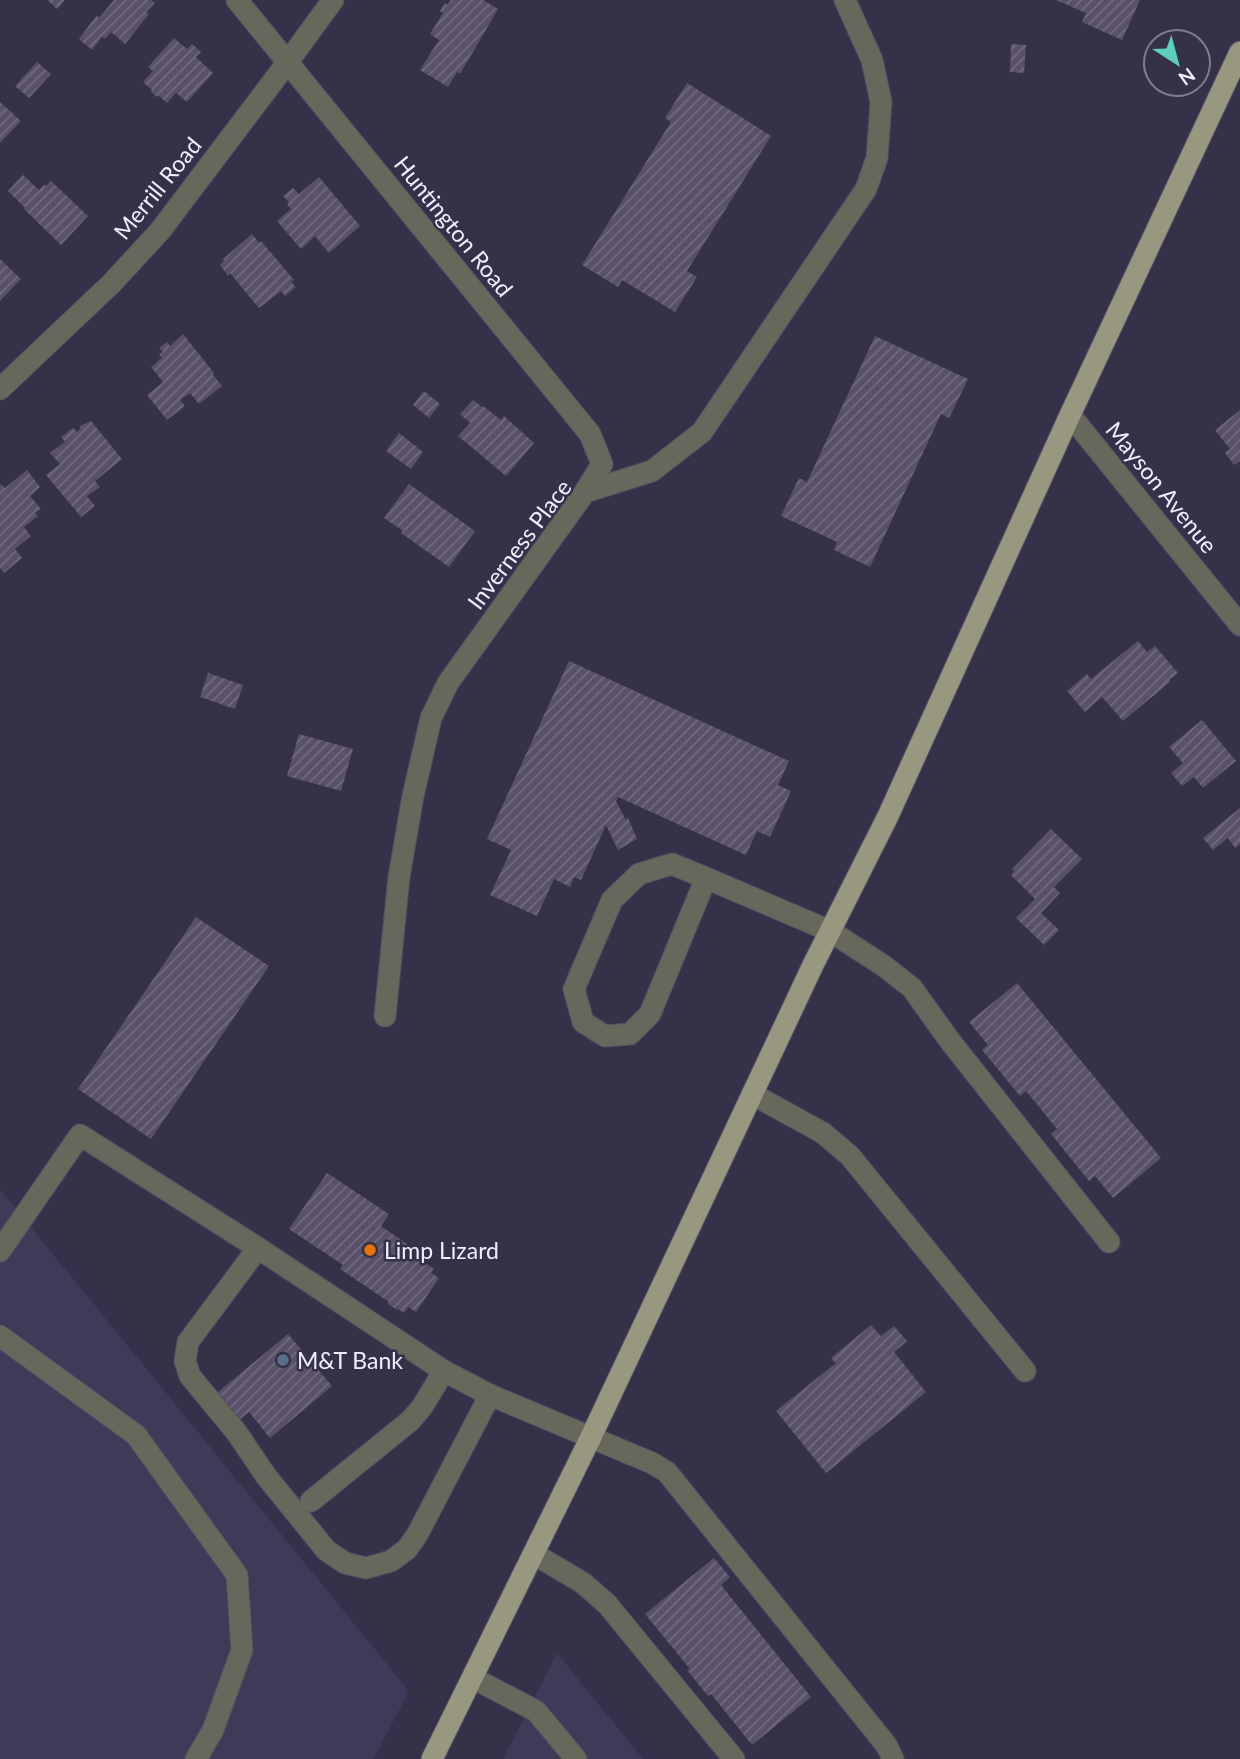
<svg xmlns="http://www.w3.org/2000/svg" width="1240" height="1759" font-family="Lato,sans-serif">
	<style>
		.built { fill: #3f3a57 }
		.building { fill: url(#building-hatch) }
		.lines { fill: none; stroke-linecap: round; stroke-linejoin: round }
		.minor-casing { stroke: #534f66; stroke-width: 23 }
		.major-casing { stroke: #534f66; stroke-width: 23 }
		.minor { stroke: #67675b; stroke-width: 21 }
		.major { stroke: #97987f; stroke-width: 21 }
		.food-dot { fill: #e8710a; stroke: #353149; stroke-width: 2.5 }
		.service-dot { fill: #5c6f8a; stroke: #353149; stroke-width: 2.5 }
		.labels { text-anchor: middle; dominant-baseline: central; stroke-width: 5; stroke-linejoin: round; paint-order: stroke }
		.street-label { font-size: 23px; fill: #f0eefe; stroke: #353149 }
		.poi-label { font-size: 23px; fill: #f0eefe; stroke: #353149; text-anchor: start }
	</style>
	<defs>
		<pattern id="building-hatch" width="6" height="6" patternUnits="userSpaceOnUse" patternTransform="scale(1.75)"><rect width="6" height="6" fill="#59516a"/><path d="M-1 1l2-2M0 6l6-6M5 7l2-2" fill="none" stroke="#716a80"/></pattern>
	</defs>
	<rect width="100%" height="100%" fill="#353149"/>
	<g class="built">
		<path d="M0,1189L409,1691L374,1759H0Z"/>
		<path d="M557,1653L643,1759H503Z"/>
	</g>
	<g class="building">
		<path d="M47,0H65L57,9Z"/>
		<path d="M114,0H151L155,3L146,12L149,14L125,44L111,32L105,39L102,37L92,50L79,39L97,15L99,18Z"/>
		<path d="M451,0H483L498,9L460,74L457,72L448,87L420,70L439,40L430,34L443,13L440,11L445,3L447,5Z"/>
		<path d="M1056,0H1140L1122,40L1082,22L1086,13Z"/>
		<path d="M174,38L187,49L192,44L201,52L196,57L213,73L187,102L176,93L167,103L158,95L157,97L151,92L152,90L143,82L153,71L148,67Z"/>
		<path d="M1011,44L1026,45L1024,73L1010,72Z"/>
		<path d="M37,62L51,74L29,98L15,86Z"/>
		<path d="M687,83L771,136L687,271L697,277L675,312L622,280L618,287L582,265L671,122L665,118Z"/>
		<path d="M0,102L21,121L0,143Z"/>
		<path d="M23,175L39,190L44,185L46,186L51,181L88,216L61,245L24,209L25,208L8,191Z"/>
		<path d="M319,177L360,226L329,253L315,236L301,249L277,221L291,209L287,204L289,202L283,196L293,188L299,194Z"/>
		<path d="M252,234L259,243L261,241L294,280L291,282L296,287L285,296L281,291L259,308L230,273L228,276L220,265L224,261L223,259Z"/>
		<path d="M0,259L21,279L0,301Z"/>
		<path d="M183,334L214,373L213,375L222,386L199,404L190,393L180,400L185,406L167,420L147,395L163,382L151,367L162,358L159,354L163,352L159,348L167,342L170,346Z"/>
		<path d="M875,336L968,379L949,418L941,414L870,567L834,550L837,542L781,516L799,478L807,482Z"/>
		<path d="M424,391L440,404L429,418L413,405Z"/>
		<path d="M473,400L482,407L483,406L501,420L504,416L534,443L506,476L458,436L470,423L460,414Z"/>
		<path d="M1240,410V461L1234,465L1225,453L1230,449L1215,430Z"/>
		<path d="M91,421L122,459L95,481L100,487L87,496L95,506L81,517L46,475L60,464L50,453L65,442L61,437L73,428L77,432L80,429V426Z"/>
		<path d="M399,433L423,452L411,469L386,451Z"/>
		<path d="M27,470L40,487L30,496L41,509L35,513L38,516L24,527L31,536L15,549L22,558L4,573L0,568V485L1,484L5,488Z"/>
		<path d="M409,484L475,531L449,567L401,533L403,531L384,518Z"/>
		<path d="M1138,641L1147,652L1155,646L1178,673L1169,680L1170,682L1123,721L1102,697L1085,712L1067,691L1087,674L1091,679Z"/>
		<path d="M569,661L789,761L778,785L791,791L770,837L757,831L746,855L618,797L616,801L625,819L628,818L637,839L618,850L606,825L581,880L574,877L570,887L554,879L537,916L490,895L511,850L487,839Z"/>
		<path d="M208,673L243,685L235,709L200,697Z"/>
		<path d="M1202,720L1236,761L1203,788L1194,777L1182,786L1171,773L1183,763L1169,747Z"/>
		<path d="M299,734L353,749L341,791L287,776Z"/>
		<path d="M1240,808V844L1235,848L1228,838L1213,850L1203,838Z"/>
		<path d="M1051,829L1082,859L1054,887L1060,893L1041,913L1059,930L1044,945L1016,918L1035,899L1011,875L1014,871L1012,869Z"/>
		<path d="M196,917L269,966L151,1139L78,1089Z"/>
		<path d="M1017,983L1161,1158L1113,1198L1095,1176L1089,1181L1051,1134L1057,1129L1026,1091L1020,1096L982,1050L988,1045L969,1022Z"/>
		<path d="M327,1173L389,1214L381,1226L414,1249L411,1254L434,1269L431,1273L439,1278L416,1312L408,1307L404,1313L398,1309L397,1310L388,1304L389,1302L340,1269L343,1265L289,1229Z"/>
		<path d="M871,1325L881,1336L894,1326L907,1341L894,1352L926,1392L826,1473L776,1411L836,1363L831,1358Z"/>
		<path d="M288,1334L332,1386L270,1438L249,1412L233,1425L211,1398Z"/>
		<path d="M714,1558L730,1577L721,1585L811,1697L752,1745L711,1694L708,1696L687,1670L690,1669L645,1614Z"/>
	</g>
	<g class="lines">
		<defs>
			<g id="minor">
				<path d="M237,0L590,434L602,464L585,492"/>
				<path d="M0,389L111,284L160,231L287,63L333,0"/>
				<path d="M1070,415L1240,625"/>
				<path d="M706,878L650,1014L630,1034L605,1036L583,1022L574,989L612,900L639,874L672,864L706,878L830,931L884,966L912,988L950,1041L1109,1242"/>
				<path d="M385,1016L399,877L413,796L431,718L448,683L585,492L652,471L702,432L866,189L877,158L881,102L872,60L845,0"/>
				<path d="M752,1094L823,1133L850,1156L1025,1371"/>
				<path d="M258,1248L188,1342L185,1361L190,1376L237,1433L266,1476L326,1550L345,1563L366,1568L391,1561L407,1549L417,1535L490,1395"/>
				<path d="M0,1251L80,1135L258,1248L444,1371L490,1395L652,1463L667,1472L887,1746L893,1759"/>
				<path d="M0,1336L136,1435L237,1575L242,1650L213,1730L196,1759"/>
				<path d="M311,1501L410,1421L422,1407L444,1371"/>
				<path d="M534,1554L583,1583L607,1604L734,1759"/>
				<path d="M473,1678L536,1711L576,1759"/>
			</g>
			<path id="major" d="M432,1759L590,1439L813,965L888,816L1070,415L1240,52"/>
		</defs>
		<use href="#minor" class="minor-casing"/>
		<use href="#major" class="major-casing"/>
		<use href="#minor" class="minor"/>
		<use href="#major" class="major"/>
	</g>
	<circle class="food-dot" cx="370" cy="1250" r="7"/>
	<circle class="service-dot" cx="283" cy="1360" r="7"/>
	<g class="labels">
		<g class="street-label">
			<text transform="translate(157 188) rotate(-51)">Merrill Road</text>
			<text transform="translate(454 226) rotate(51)">Huntington Road</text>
			<text transform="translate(1162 487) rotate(51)">Mayson Avenue</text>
			<text transform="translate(519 544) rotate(-53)">Inverness Place</text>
		</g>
		<g class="poi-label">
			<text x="384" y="1250">Limp Lizard</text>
			<text x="297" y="1360">M&amp;T Bank</text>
		</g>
	</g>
	<g transform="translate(1177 63) rotate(144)"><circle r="33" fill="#353149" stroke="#807d91" stroke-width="2"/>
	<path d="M0-5L12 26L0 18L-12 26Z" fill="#5dceb9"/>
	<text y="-10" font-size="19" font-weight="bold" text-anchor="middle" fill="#f0eefe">N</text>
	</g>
</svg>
